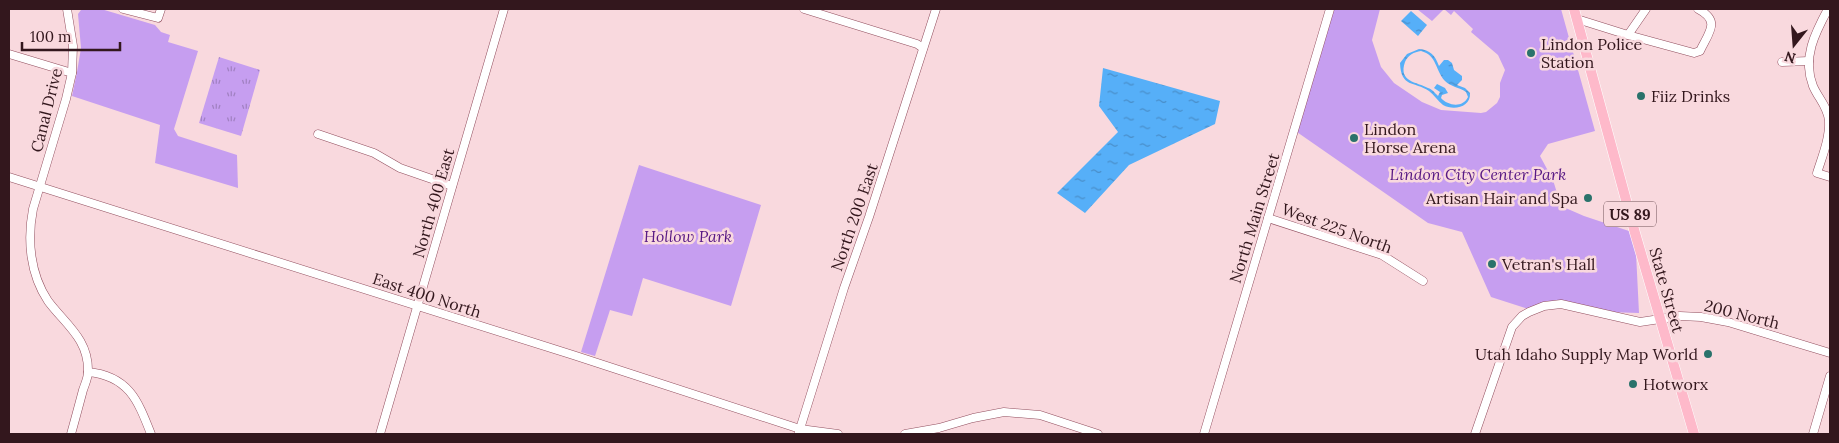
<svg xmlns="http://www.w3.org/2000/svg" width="1839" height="443" font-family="Lora,serif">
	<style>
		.grass { fill: url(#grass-tufts) }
		.park { fill: #c69ef0 }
		.water { fill: url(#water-ripples); fill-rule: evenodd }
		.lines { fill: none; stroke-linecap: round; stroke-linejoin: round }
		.minor-casing { stroke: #924f5f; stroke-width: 9 }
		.major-casing { stroke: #fff; stroke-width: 11 }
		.minor { stroke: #fff; stroke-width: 8 }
		.major { stroke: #feb9ca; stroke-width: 10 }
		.poi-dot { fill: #2a726b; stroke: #f9d9de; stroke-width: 2 }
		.labels { text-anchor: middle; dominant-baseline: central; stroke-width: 5; stroke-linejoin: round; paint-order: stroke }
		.shield { fill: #f9d9de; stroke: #6e5157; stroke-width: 1 }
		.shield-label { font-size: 15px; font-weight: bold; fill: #33171d }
		.poi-label { font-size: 16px; fill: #33171d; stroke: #f9d9de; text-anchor: start }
		.street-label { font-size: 16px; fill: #33171d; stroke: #f9d9de }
		.park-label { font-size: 16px; font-style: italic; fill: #571884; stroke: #f9d9de }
	</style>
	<defs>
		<pattern id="grass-tufts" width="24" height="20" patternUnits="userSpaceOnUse" patternTransform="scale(1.25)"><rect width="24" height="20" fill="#c69ef0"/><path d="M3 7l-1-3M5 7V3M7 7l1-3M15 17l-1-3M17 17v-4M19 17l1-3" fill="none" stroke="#a180c2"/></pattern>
		<pattern id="water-ripples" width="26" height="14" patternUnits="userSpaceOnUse" patternTransform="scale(1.25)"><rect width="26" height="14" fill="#56aff8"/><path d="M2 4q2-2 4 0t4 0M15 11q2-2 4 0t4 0" fill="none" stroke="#488dc8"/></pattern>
	</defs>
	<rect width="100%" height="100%" fill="#f9d9de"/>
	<path class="grass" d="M219,57L260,70L241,136L199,123Z"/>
	<g class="park">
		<path d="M85,9H101L155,25L161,32L170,35L168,42L198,51L174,129L178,136L237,155L238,188L155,163L160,125L72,96L77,72L81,48L78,14L81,10Z"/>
		<path d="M1330,9H1380L1372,40L1381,67L1394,83L1422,102L1441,110L1481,113L1486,112L1497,103L1500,97V83L1505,70L1498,55L1471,32L1473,29L1454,11L1451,15L1444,9L1432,21L1417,9H1561L1595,131L1548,144L1540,156L1553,180L1561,206L1584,216L1635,233L1639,313L1607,312L1560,300L1545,302L1528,309L1491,297L1462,232L1428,223L1294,130Z"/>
		<path d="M639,165L761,205L731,306L643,278L632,316L610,310L595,356L581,352Z"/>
	</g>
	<g class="water">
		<path d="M1411,11L1427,25L1418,36L1401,21Z"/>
		<path d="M1419,49C1430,50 1435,55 1439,66L1444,60H1448L1452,63L1454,70L1462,76V80L1457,85L1465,88L1470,93C1471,107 1454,111 1443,105C1438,101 1434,95 1429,91C1414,81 1401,88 1400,63L1407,54ZM1421,51C1437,55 1435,70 1445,81C1451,87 1459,87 1466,92L1468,97C1463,108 1448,106 1441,98L1442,95L1448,93L1445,88L1437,84L1434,88L1440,92L1438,96C1435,93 1432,89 1428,88C1417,82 1398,82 1405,62C1408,55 1414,52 1421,51Z"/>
		<path d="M1103,68L1220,101L1215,124L1129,165L1085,213L1057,193L1118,132L1099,106Z"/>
	</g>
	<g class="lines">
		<defs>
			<g id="minor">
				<path d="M67,9L73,46L72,73L66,99L33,209C27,240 30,274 48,301C65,324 89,339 88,372C88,378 85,384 83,390C79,405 75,420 71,434"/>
				<path d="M123,9L158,18L161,9"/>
				<path d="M804,9L917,44L923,48"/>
				<path d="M1646,9L1628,35L1694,53L1700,51C1709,32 1721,21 1698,9"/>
				<path d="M1828,9C1815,33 1802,58 1813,86C1818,98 1828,107 1829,121C1830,138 1822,157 1817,173L1830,177"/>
				<path d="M1577,19L1628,35"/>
				<path d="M9,54L72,73"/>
				<path d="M1782,62L1809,61"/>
				<path d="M318,134L374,153L400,168L452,186"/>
				<path d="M9,177L573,355L800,429L838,434"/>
				<path d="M1268,218L1382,255L1423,281"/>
				<path d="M88,372C129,376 138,401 151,434"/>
				<path d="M799,432L844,288L869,217L936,9"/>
				<path d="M380,434L504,9"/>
				<path d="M905,434L939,428L973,418L1004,412L1040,415L1098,434"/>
				<path d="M1204,434L1330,9"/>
				<path d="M1475,434L1512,327L1522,316L1529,312L1544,306L1561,304L1640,322L1680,316L1701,317L1728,322L1830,353"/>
				<path d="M1813,434L1830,376"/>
			</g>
			<path id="major" d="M1574,9L1635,233L1694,434"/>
		</defs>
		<use href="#minor" class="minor-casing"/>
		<use href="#major" class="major-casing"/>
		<use href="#minor" class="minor"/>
		<use href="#major" class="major"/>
	</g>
	<g class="poi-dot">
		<circle cx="1531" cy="53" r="5"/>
		<circle cx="1641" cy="96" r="5"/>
		<circle cx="1354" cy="138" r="5"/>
		<circle cx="1588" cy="198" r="5"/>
		<circle cx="1492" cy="264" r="5"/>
		<circle cx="1708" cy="354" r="5"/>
		<circle cx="1633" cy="384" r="5"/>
	</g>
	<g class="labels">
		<rect class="shield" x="1604" y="201.5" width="52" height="25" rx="4"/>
		<g class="shield-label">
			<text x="1630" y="214">US 89</text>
		</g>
		<g class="poi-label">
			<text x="1541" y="44">Lindon Police<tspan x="1541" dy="18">Station</tspan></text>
			<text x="1651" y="96">Fiiz Drinks</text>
			<text x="1364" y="129">Lindon<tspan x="1364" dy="18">Horse Arena</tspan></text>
			<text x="1578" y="198" text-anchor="end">Artisan Hair and Spa</text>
			<text x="1502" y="264">Vetran's Hall</text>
			<text x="1698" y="354" text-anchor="end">Utah Idaho Supply Map World</text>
			<text x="1643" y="384">Hotworx</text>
		</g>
		<g class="street-label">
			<text transform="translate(46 110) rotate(-76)">Canal Drive</text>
			<text transform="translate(433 203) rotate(-74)">North 400 East</text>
			<text transform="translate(854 217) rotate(-71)">North 200 East</text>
			<text transform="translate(1254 218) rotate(-73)">North Main Street</text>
			<text transform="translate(1337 228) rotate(20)">West 225 North</text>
			<text transform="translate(1667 290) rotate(74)">State Street</text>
			<text transform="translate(427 295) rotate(18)">East 400 North</text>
			<text transform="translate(1742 314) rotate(14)">200 North</text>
		</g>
		<g class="park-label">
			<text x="1478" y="174">Lindon City Center Park</text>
			<text x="688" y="236">Hollow Park</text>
		</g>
	</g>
	<rect width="1839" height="443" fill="none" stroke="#33171d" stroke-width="20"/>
	<g transform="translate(1794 45) rotate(197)" stroke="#f9d9de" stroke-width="4" paint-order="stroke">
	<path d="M0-4L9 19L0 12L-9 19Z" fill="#33171d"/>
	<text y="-8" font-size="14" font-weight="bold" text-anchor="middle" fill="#33171d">N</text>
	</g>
	<path d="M22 42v8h98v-8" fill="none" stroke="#33171d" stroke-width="2.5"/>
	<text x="30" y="42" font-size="15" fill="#33171d" stroke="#f9d9de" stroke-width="4" paint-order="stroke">100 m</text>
</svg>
